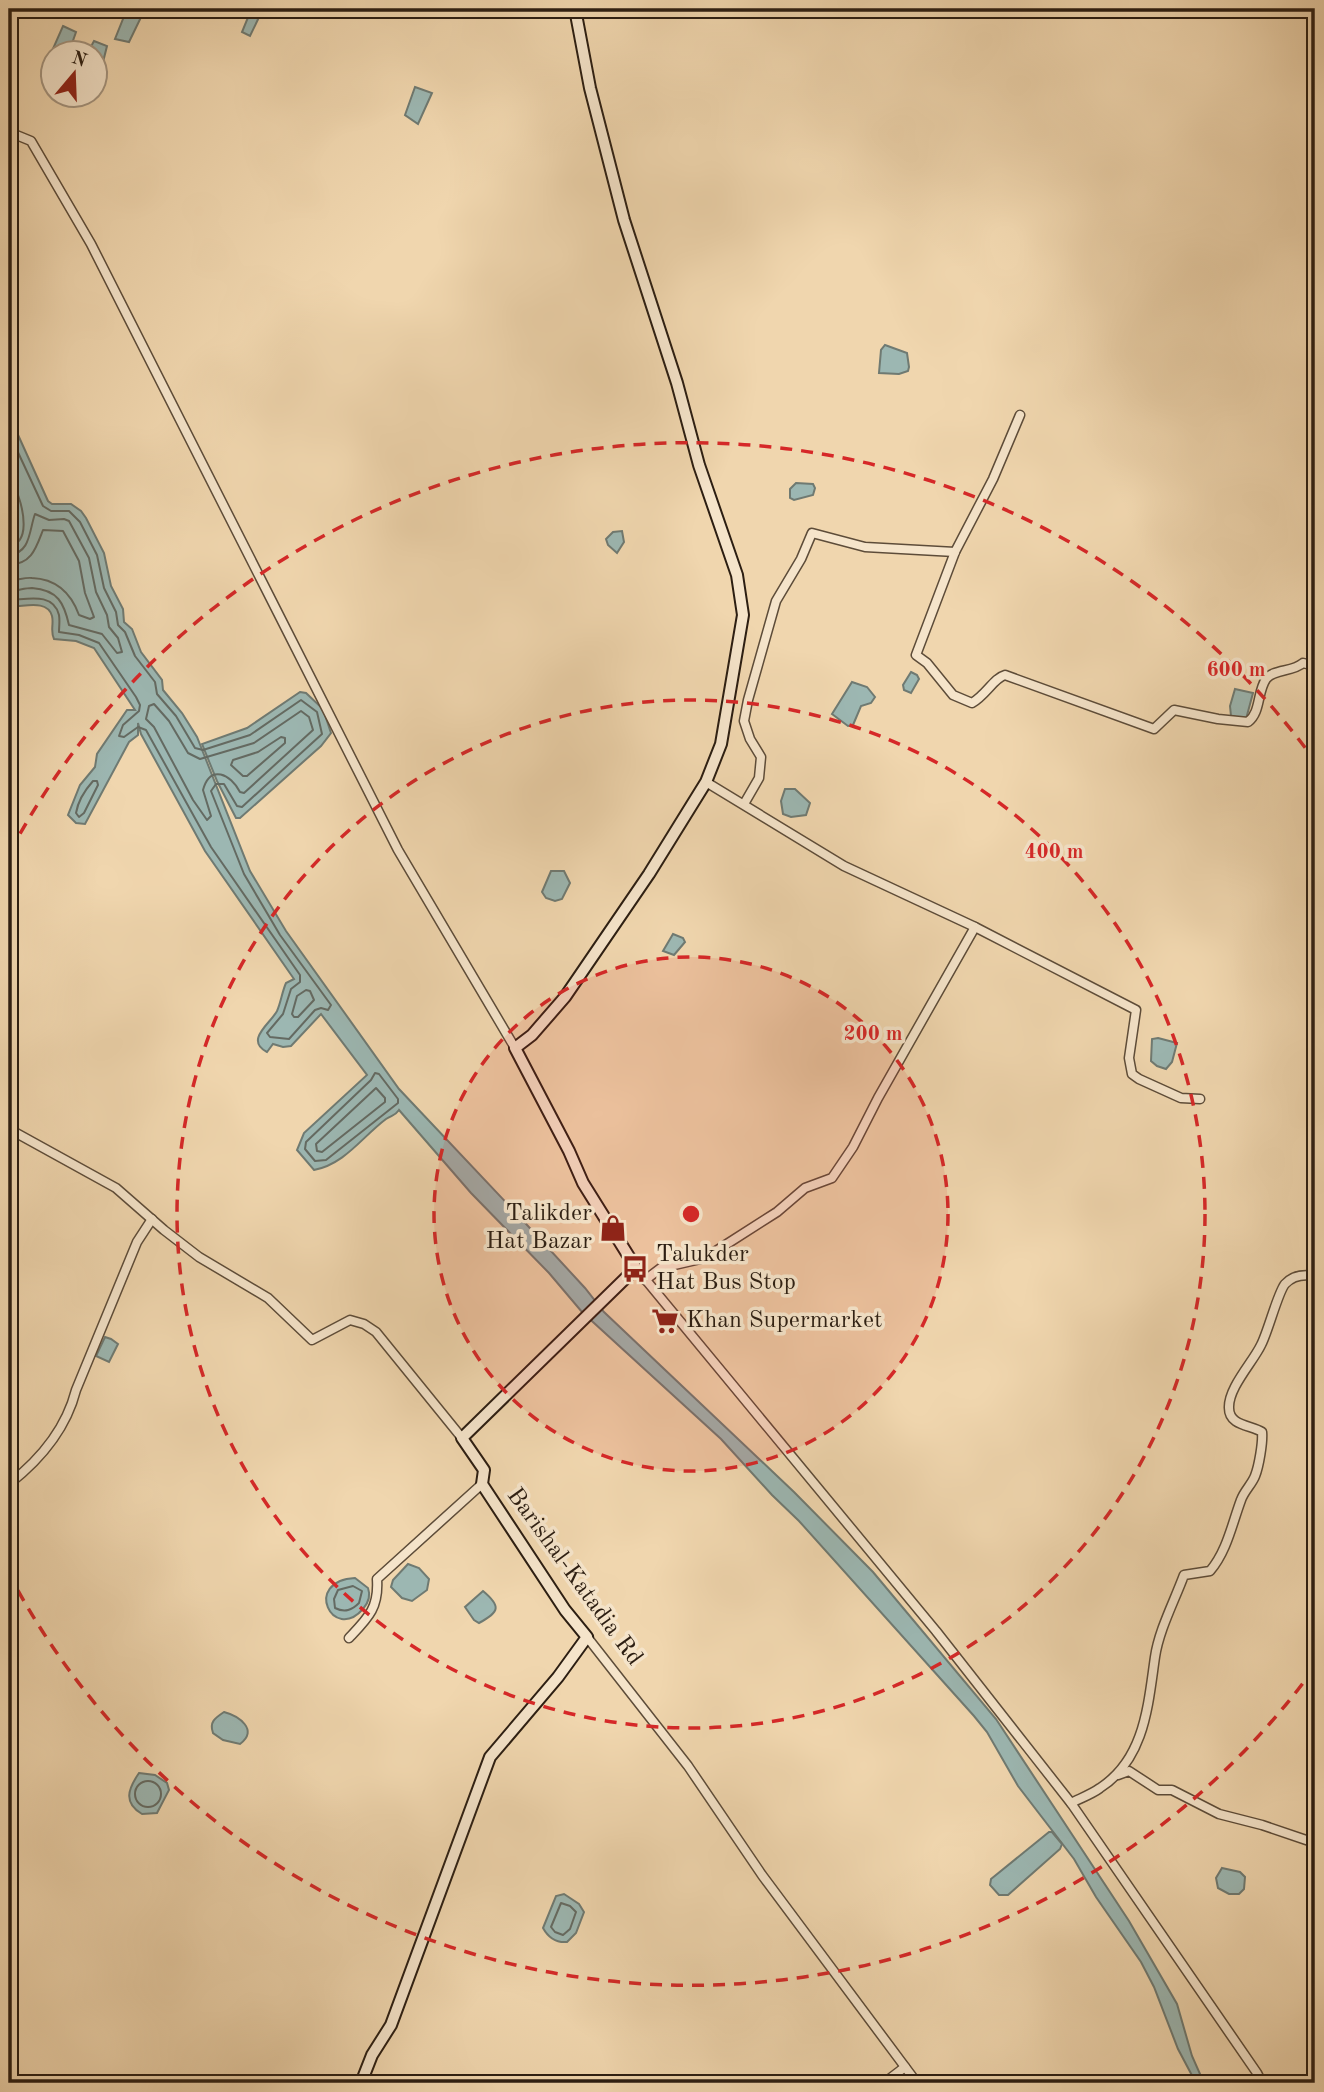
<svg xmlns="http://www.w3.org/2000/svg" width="1324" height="2092" font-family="'Old Standard TT',serif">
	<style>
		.water { fill: #9cb7b2; stroke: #6f7a72; stroke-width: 2 }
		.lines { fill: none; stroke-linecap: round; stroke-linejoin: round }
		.shore { stroke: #646a62; stroke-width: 2 }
		.street-casing { stroke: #5d4c39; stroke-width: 11 }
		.secondary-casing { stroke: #2c1e12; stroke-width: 14 }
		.street { stroke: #f5e4ca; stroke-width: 8 }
		.secondary { stroke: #f5e4ca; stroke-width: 10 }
		.ring { fill: none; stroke: #d62828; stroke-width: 3.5; stroke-dasharray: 12 9 }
		.labels { text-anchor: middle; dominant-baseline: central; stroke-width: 7; stroke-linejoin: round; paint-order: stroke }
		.poi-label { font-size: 24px; fill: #2c1e12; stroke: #f5e4ca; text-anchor: start }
		.street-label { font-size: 24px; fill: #2c1e12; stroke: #f5e4ca }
		.centre { fill: #d62828; stroke: #f5e4ca; stroke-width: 3.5 }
		.ring-label { font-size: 21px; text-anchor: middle; font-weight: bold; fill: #d62828; stroke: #f5e4ca; stroke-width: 7; stroke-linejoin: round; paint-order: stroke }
	</style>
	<rect width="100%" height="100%" fill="#f0d6ae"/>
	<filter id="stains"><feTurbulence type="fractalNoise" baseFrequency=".00286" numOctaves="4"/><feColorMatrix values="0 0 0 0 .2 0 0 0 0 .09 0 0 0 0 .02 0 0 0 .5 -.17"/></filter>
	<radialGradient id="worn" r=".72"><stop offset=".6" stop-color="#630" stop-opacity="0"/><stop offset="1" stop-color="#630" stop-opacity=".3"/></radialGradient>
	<g class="water">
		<path d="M127,9H145L129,42L115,39Z"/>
		<path d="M251,10L261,13L250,36L242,32Z"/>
		<path d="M63,26L76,32L69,52H52V77L48,60Z"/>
		<path d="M94,41L107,46L95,94L94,52H88Z"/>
		<path d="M415,87L432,93L418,124L405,115Z"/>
		<path d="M885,345L907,353L909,367L908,371L899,374L879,373L881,350Z"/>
		<path d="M9,415L48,501L52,504H71L81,511L86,518L104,553L111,586L123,609L124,622L132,629L141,652L162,680L163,690L182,713L197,737L250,871L286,931L399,1089L516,1213L585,1288L604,1312L794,1492L873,1572L996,1719L1129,1921L1177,2004L1192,2056L1204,2083H1196L1178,2049L1154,1987L1141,1962L1096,1897L1074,1859L1018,1786L987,1732L974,1716L799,1521L772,1495L721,1439L582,1312L549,1273L471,1193L399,1110C395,1116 392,1115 386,1119C362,1137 345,1164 314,1170L297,1150L304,1133L367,1075L321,1014L291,1046L283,1047L273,1044L267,1052C244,1040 271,1023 277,1011C281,1002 282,992 286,983L294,979L205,851L141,734L138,723V735L129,742L85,824L76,823L68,815L80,785L95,767L97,754L127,710H135L94,648L76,641L54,639C50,631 54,624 52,616C47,598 21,608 9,606V548L18,515L9,490Z"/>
		<path d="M796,483L813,484L815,488L813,495L794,500L790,498V489Z"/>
		<path d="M622,531L624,542L617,553L608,545L606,539L613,532Z"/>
		<path d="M911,672L917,675L919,679L911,693L904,690L903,685Z"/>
		<path d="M852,682L867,687L875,697L871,703L861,706L853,725L848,726L832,714Z"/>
		<path d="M1235,689L1253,693L1246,719L1231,716L1230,706Z"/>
		<path d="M300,692L306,693L323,709L331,733L321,746L240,818H236L217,781L202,744L247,728Z"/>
		<path d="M785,789H795L810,803L806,815L791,817L783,814L781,801Z"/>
		<path d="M551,871H564L570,883L562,899L555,901L546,898L542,892Z"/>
		<path d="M673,934L683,938L685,942L674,955L663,951Z"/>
		<path d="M1158,1038L1177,1043L1172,1062L1166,1069L1157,1066L1151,1061L1152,1039Z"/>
		<path d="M105,1337L111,1339L118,1344L109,1362L96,1356Z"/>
		<path d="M408,1564L419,1568L429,1579L427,1590L412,1601L402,1598L391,1587L393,1580Z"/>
		<path d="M355,1578L368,1588C371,1596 369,1602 363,1609C333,1643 302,1581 355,1578Z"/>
		<path d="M483,1591C501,1606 500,1612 479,1623L474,1620L465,1607Z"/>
		<path d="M224,1712C239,1716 259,1730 240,1744L223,1740L213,1733C209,1722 215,1718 224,1712Z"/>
		<path d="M139,1773L155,1775L167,1783L169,1790L157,1813L142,1814C123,1803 128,1789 139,1773Z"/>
		<path d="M1049,1832H1052L1062,1844L1060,1849L1008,1895H999L990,1885L991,1879Z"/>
		<path d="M1222,1868L1240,1872L1245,1877L1244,1889L1239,1894H1229L1218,1888L1216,1878Z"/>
		<path d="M564,1894L579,1904L584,1912L576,1933L567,1942C556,1943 548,1937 543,1928L556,1896Z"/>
	</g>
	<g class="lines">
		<g class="shore">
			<path d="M9,433L43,506L51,511H69L80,522L97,555L104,588L116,612L118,625L125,632L135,656L155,682L157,694L176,716L195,748L203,750L250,735L301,700L317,712L322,734L242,807L237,806L224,784H216L211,791L244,874L280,935L331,1005L328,1010L321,1008L315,1010L289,1039L270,1037L267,1033L283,1014L291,989L300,982V975L211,847L146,730L138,727L124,737L119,736L123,725L139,711L140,705L136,697L99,643L79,635L59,632C59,627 60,621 59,615C53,591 25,600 9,600"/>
			<path d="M9,492L18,495C23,509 31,543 9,546"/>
			<path d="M9,555C31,553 29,530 35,514L49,520L64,519L69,521L89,558L96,592L107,615L109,627L118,638L122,652L117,653L102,634L69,625C64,603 58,590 32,588C24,588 17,591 9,591"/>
			<path d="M9,565C32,564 36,548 43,530L63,531L79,561L85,593L94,617L90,619L79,615C71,593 57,579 32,578C24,577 17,581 9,580"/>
			<path d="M154,704L169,721L188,753L200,759L254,743L301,711L309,717L313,730L244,793L240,792C231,774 210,764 203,790L211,816L207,820L193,800L154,727L146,719L149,706Z"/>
			<path d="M281,737L285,738V743L247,776H243L231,765L233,760L258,752Z"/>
			<path d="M93,781H97L98,785L84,813L79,817L76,813C78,801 85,790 93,781Z"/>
			<path d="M306,990L310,991L314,1000L298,1017H294L292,1014L297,996Z"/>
			<path d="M375,1073L379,1074L398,1099V1103L326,1160L315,1161L305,1149L306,1142L371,1080Z"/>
			<path d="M376,1088L385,1098V1102L322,1152L317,1151L316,1144Z"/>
			<path d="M353,1586L362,1591L359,1603C352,1610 345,1613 335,1608L334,1599L338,1590Z"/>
			<circle cx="148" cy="1794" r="13"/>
			<path d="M561,1903L570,1906L576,1912L570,1929L563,1935L555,1932L551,1927Z"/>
		</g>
		<defs>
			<g id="street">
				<path d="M9,132L31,141L91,244L398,850L515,1048"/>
				<path d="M1020,415L993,479L955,552L916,655L927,663L953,695L972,703C986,695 994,678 1005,675L1154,729L1174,710L1218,719L1248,722C1261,712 1257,692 1266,679C1273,669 1293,672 1303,663L1315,666"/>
				<path d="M706,782L844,866L975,927L1136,1010L1129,1058L1132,1074L1139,1079L1181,1098L1200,1099"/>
				<path d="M744,804L759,778L761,757L750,739L744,721L748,700L776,601L801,559L812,533L865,547L955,552"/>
				<path d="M9,1129L116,1188L164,1230L199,1257L268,1298L312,1340L350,1320L364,1324L376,1332L462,1438"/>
				<path d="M636,1268L936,1631L1071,1803L1257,2073L1262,2083"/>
				<path d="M645,1280L661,1268L705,1258L777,1212L805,1188L832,1178L853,1147L878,1098L975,927"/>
				<path d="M9,1484C41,1459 66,1429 76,1390L137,1242L152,1219"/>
				<path d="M587,1637L688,1766L762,1875L917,2083"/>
				<path d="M349,1638C368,1618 379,1608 377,1579L482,1484"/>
				<path d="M1118,1775L1129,1771L1158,1790H1172L1219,1814L1262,1825L1315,1843"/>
				<path d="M1071,1803C1081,1798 1092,1794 1100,1788C1145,1759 1148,1705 1155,1657C1159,1630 1174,1602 1184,1575L1210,1571C1227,1551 1232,1524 1241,1500C1244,1491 1252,1484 1255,1476C1259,1466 1263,1442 1262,1432C1251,1425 1229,1426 1229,1408C1228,1388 1253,1362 1261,1345C1268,1332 1278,1292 1285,1284C1293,1275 1304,1274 1315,1276"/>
				<path d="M884,2083L905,2067"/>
			</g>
			<path id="secondary" d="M361,2083L372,2055L391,2025L490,1757L558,1677L587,1637L565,1610L482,1484L484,1470L462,1438L636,1268L583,1183L569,1151L515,1048L532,1035L565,997L649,874L706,782L721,744L743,615L737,575L699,465L677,383L624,220L590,88L575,9"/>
		</defs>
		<use href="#street" class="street-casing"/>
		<use href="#secondary" class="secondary-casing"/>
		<use href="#street" class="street"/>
		<use href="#secondary" class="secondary"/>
	</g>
	<circle cx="691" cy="1214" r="257" fill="#d62828" fill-opacity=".12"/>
	<g class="ring">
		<circle cx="691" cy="1214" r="257"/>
		<circle cx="691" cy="1214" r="514"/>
		<path d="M1315 1667A771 771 0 0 1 10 1576M10 852A771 771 0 0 1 1315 761"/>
	</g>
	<defs>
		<symbol id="shop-bare" viewBox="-9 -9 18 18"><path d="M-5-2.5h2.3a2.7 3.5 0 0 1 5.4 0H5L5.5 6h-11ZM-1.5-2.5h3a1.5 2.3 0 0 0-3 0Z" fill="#8f2418" stroke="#f5e4ca" stroke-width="2.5" paint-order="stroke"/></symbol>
		<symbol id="bus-bare" viewBox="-9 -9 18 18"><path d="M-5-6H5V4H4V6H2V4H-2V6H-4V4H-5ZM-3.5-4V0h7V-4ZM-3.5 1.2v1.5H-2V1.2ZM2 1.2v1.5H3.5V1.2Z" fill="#8f2418" stroke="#f5e4ca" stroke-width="2.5" paint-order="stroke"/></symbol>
		<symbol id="supermarket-bare" viewBox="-9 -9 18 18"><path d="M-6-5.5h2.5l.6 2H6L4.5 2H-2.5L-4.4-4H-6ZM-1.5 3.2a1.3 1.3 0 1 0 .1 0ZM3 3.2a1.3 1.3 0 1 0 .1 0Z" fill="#8f2418" stroke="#f5e4ca" stroke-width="2.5" paint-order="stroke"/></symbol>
	</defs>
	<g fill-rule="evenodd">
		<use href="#shop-bare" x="594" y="1209" width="38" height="38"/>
		<use href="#bus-bare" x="616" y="1250" width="38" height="38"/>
		<use href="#supermarket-bare" x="646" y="1302" width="38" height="38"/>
	</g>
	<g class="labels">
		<g class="poi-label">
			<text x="592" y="1214" text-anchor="end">Talikder<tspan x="592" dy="28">Hat Bazar</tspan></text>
			<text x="656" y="1255">Talukder<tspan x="656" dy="28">Hat Bus Stop</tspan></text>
			<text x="686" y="1321">Khan Supermarket</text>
		</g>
		<g class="street-label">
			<text transform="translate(574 1577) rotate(54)">Barishal-Katadia Rd</text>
		</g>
	</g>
	<circle cx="691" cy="1214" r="10" class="centre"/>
	<g class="ring-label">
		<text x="1236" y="676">600 m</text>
		<text x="1054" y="858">400 m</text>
		<text x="873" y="1040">200 m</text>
	</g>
	<rect width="1324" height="2092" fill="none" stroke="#f0d6ae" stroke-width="35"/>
	<rect x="10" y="10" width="1303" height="2071" fill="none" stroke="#2c1e12" stroke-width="3.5"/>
	<rect x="18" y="18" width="1289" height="2057" fill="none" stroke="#2c1e12" stroke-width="2"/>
	<g transform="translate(74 74) rotate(19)"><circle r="33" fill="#f5e4ca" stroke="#a59580" stroke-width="2"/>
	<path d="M0-5L12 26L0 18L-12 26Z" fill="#8f2418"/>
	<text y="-10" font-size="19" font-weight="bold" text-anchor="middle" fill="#2c1e12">N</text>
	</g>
	<rect width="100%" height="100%" filter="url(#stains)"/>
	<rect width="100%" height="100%" fill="url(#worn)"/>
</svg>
